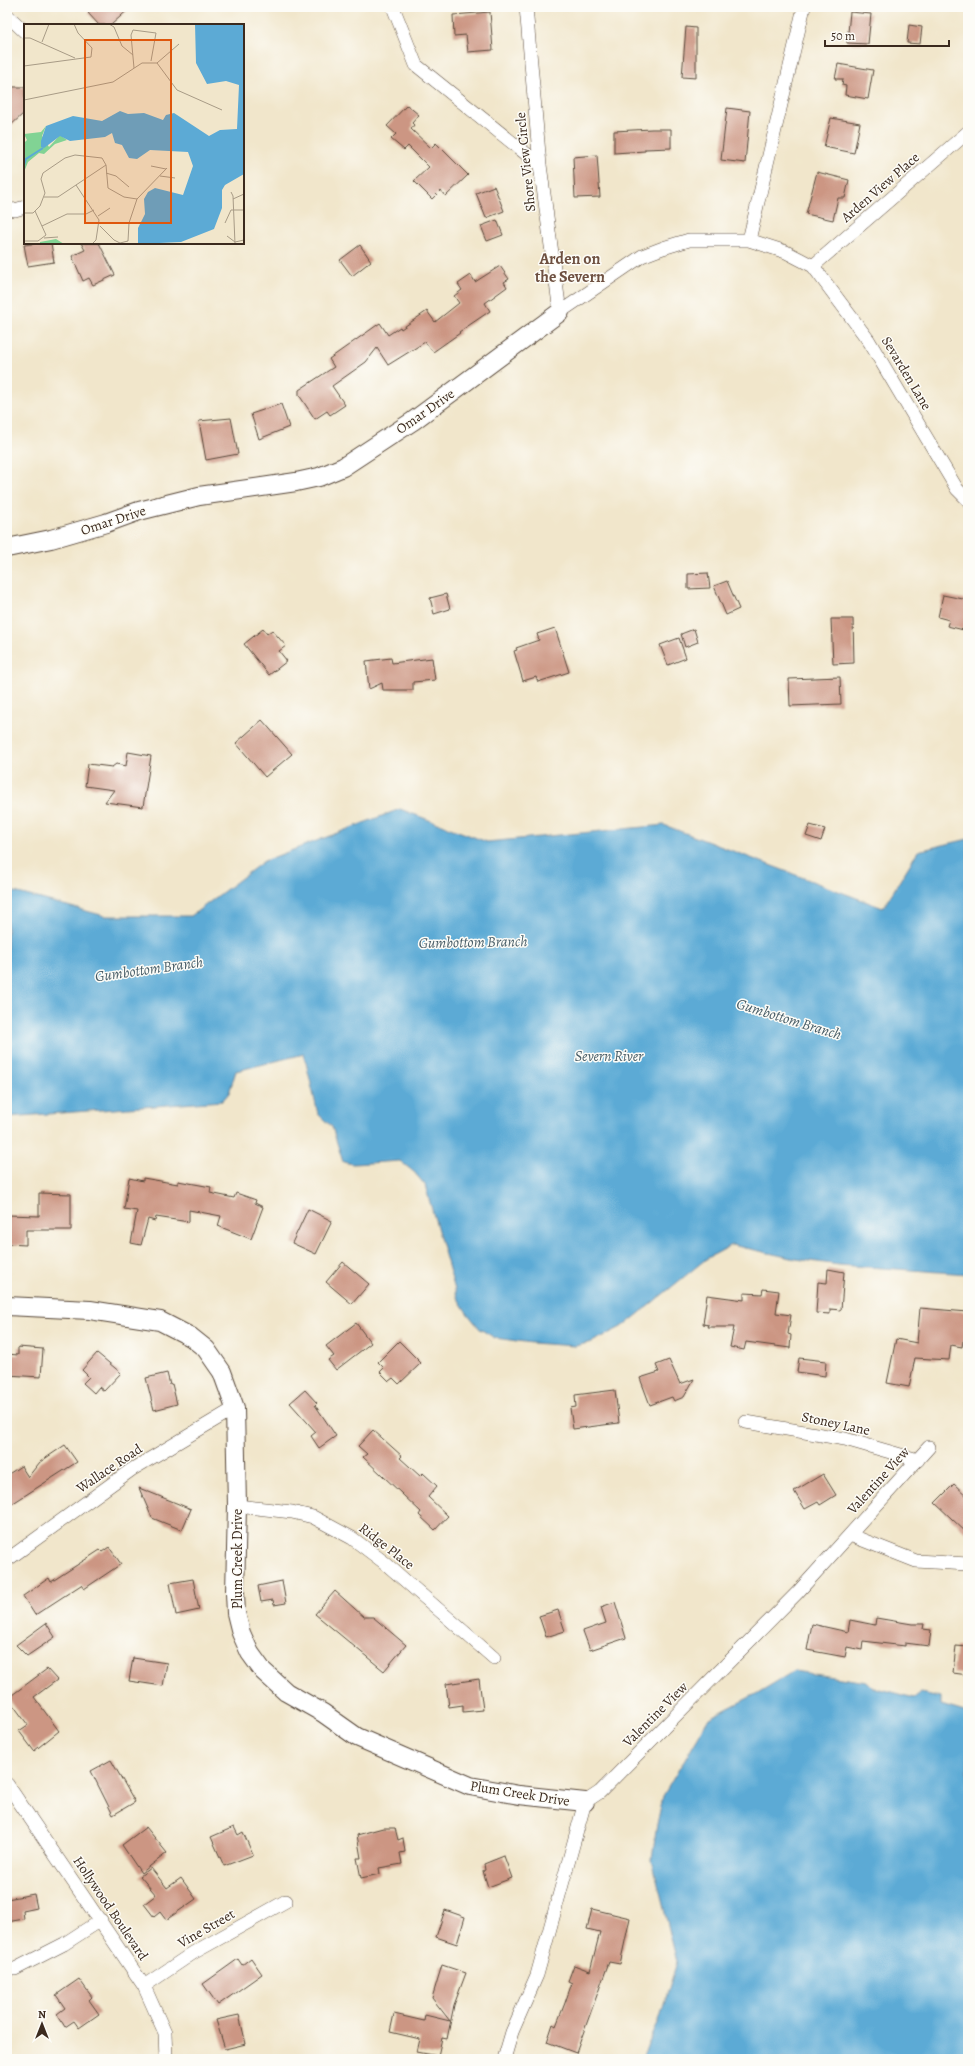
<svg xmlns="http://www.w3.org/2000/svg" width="975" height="2066" viewBox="0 0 975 2066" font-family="Alegreya,serif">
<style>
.water{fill:#5caad5;stroke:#4c6a7a}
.building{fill:#cc9683}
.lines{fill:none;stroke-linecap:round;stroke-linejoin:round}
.street-casing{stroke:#564638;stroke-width:14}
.secondary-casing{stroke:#564638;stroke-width:20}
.street{stroke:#fff;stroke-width:13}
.secondary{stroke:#fff;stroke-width:18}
.labels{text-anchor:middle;stroke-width:3;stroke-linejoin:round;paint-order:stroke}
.street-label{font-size:14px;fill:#3b2a1e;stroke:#fdfcf7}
.water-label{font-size:15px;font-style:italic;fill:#485d67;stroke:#fdfcf7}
.quarter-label{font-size:16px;font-weight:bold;fill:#6e5041;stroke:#fdfcf7}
.inset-river{fill:none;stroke:#5caad5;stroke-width:2}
.inset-road{fill:none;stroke:#a89b86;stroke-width:1}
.view{fill:#df570d;fill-opacity:0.15;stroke:#df570d;stroke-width:2}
.inset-edge{fill:none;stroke:#3b2a1e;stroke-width:2}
</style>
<rect width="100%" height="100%" fill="#fdfcf7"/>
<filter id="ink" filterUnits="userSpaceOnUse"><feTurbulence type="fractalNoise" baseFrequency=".025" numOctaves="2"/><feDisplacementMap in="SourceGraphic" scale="8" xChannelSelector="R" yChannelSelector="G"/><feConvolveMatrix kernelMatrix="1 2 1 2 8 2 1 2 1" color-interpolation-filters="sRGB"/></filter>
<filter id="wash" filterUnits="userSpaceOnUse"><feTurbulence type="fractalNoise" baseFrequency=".012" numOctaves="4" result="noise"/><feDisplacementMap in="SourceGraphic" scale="16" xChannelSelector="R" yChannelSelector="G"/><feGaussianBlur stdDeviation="0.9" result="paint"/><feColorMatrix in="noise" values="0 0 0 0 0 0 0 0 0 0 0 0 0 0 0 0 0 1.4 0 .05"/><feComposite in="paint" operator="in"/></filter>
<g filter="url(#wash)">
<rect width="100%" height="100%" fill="#f1e6cb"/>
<path class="water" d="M400,809L487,842L664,825L883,908L918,851L968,839V1274L839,1265L796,1259L732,1245L706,1259L625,1325L592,1342L575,1346L532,1343L495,1338L480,1329L467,1313L457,1297L425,1185L414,1172L400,1161L353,1164L343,1162L332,1127L318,1114L304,1054L236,1071L229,1093L222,1101L7,1117V890L105,916H191L264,861Z
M794,1671L867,1682L872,1687L914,1698L920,1693L941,1697V1705L968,1713V2059H641L658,2024L677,1962L652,1860L656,1829L663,1796L709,1718L756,1694Z"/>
<g id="blocks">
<path class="building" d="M94,7H131L111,25H99L88,13Z
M490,12L493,50L468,52L466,35L454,36L453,15Z
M850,12L871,14L868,44L847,43Z
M909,25L922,27L920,44L907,43Z
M686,27L696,28V78L682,77Z
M838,64L873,70L868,99L845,95L846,86L842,85L843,79H835Z
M7,87H25V112L7,129Z
M407,105L419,115L412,123L414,125L411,129L431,148L436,143L468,175L446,196L440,191L432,199L414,181L429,167L408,146L404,150L391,139L396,134L387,126Z
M727,108L750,111L745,163L721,160Z
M831,118L860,123L854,153L824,147Z
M652,129H671V148L645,149V151L614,153V131Z
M597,155L600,197L575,198L573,157Z
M817,172L849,180L845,198H838L833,220L806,214Z
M494,186L504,211L486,218L476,193Z
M497,220L503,235L487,241L481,226Z
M39,243H51L54,262L28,266L24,245Z
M81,243H99L115,275L93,285L89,278L83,281L72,256L85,250Z
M360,245L371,261L352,276L340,260Z
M500,266L509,279L504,282L507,287L485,303L490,311L459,332L460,333L433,352L425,342L388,365L377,348L366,362L332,386L345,405L330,415L327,411L315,419L299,395V390L334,367L329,359L380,323L388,335L400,327L401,329L427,311L435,322L459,303L454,296L462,290L458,284L471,275L475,282Z
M281,404L289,427L259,439L251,414Z
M231,418L238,454L206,460L199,421Z
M708,573L710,588L688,589V574Z
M727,581L739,609L726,615L714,586Z
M446,594L450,609L434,614L430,598Z
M943,595L968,600V631L947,626L949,620L938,617Z
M831,619H853L854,663L833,664Z
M555,628L569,672L538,682L536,677L523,681L514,651L517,650L516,648L539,640L537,634Z
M263,629L267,634L272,630L286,646L279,651L287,661L269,675L244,644Z
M694,629L698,642L685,647L681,634Z
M679,638L686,658L668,665L660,645Z
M391,658L392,663L432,658L435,680L413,682V690H383L382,683L369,689L366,661Z
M840,677L841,704L790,706L789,679Z
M262,720L292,754L265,777L236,743Z
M128,752L151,756L143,807L105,802L114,790L85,786L88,764L112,767L116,764L126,766Z
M810,825L825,829L821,841L806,836Z
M129,1178L143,1181V1178L178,1184V1181L211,1187L210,1193L234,1198L236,1193L256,1200L255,1203L263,1207L251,1239L218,1226L221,1216L189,1210V1222L156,1217L155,1221L148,1219L141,1245L131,1243L137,1211L124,1209Z
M39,1193L71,1194V1230H26V1245L7,1244V1215L39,1216Z
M308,1209L332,1221L316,1254L292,1243Z
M343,1262L369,1284L352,1304L326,1282Z
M828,1269L844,1272L841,1310L830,1309V1314L816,1313L818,1282L827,1283Z
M763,1289L779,1291L776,1313L791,1315L788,1334L791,1335L790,1348L746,1342L744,1350L730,1347L734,1327H708L709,1325L703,1324L707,1295L744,1300V1293L762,1294Z
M920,1308L968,1312V1342L963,1341L962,1347L951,1345L949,1360L915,1358L909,1387L887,1383L896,1339L917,1343Z
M356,1323L371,1343L336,1370L328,1360L334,1356L326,1346Z
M399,1341L421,1363L399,1384L393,1378L389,1381L380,1372L384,1368L378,1362Z
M18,1347L43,1349L41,1377L7,1375V1354L18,1355Z
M97,1353L121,1373L104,1391L99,1387L94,1393L83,1383L89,1377L82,1370Z
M799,1358L826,1361L825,1376L797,1372Z
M669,1360L680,1384L694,1379L684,1397L674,1401L672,1397L650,1405L640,1378L659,1372L656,1365Z
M167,1373L170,1385L172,1384L177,1404L154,1410L146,1378Z
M305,1390L317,1403L315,1405L336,1436L319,1448L311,1436L316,1432L290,1403Z
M615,1390L619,1423L573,1429L570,1408L576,1407L575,1395Z
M373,1430L402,1456L400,1458L420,1476L423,1473L437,1486L428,1497L448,1516L435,1530L419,1515L421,1512L363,1457L367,1454L358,1446Z
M65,1445L77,1462L7,1507V1475L21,1466L28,1477L40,1462Z
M823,1474L836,1495L820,1505L818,1502L805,1509L794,1491Z
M954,1484L968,1497V1534L935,1503Z
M139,1488L191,1509L182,1530L152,1518Z
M109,1547L121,1564L84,1589L81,1585L35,1615L23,1596L49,1578L51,1582L100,1550L102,1552Z
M193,1579L199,1610L176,1615L170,1583Z
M282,1581L286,1603L274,1605L273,1600L261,1602L258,1586Z
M335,1591L364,1617H373L406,1645L384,1671L315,1614Z
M615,1602L626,1638L590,1650L583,1631L606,1623L601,1607Z
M558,1610L565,1631L546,1637L539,1616Z
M876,1618L912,1624H924L923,1629L931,1630L929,1646L905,1643V1646L863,1641L862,1650L847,1647L845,1657L807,1650L812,1624L848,1632L850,1620L875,1625Z
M46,1623L55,1637L27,1656L16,1645Z
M956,1646L968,1647V1675L953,1673Z
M133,1658L167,1663L163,1686L129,1681Z
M47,1669L57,1680L34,1697L59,1731L34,1751L19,1731L28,1725L8,1698Z
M479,1679L483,1710L463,1712V1705L449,1707L446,1684Z
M111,1760L135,1802L113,1815L91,1771Z
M146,1827L167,1853L141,1873L122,1845Z
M234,1827L238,1835L243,1832L253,1855L224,1866L211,1837Z
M383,1828H395L398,1840L403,1838L405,1852L400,1853L402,1864L379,1868L380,1874L361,1878L357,1858H361L357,1835Z
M504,1856L512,1878L488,1887L483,1871L485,1870L484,1864Z
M151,1868L167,1888L181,1878L196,1899L166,1920L160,1912L154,1917L144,1904L156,1895L140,1876Z
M34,1894L37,1908L23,1911L24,1919L7,1922V1899Z
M592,1909L630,1918L620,1964L609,1962L576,2053L547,2042L553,2024L556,2026L565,2003L572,1983L568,1981L574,1965L590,1971L600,1932L587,1929Z
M445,1910L465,1917L457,1944L436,1937Z
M251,1958L262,1974L218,2005L203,1984L238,1959L242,1965Z
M442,1965L466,1973L454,2005L447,2039L442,2038L438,2056L417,2052L420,2039L390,2032L394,2014L424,2021L425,2015L450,2021L432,1998Z
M79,1979L92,1997L89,2000L99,2014L79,2028L74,2021L65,2027L57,2014L65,2008L56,1995Z
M239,2015L246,2044L225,2049L216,2020Z"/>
</g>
</g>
<g filter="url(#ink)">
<use href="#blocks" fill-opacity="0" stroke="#564638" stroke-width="1"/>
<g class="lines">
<g class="street-casing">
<path id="street" d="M393,7L416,65L540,165
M526,7L540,165L560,312L642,256L663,248L689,240H749L786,252L813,266L869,341L957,489L968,500
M7,15L25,32
M7,209L15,210L25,207
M749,240L804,7
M813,266L968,132
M746,1422L845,1439L918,1460
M237,1506L292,1512L313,1517L352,1538L385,1563L494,1658
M850,1535L916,1561L968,1564
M7,1560L131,1470L235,1408
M7,1784L144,1986L165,2033L166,2059
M7,1969H15L64,1944L101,1920
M144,1986L193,1953L286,1901
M504,2059L512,2032L537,1975L585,1802L600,1792L798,1592L929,1447"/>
</g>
<g class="secondary-casing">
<path id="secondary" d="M7,548L51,539L106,523L139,511L199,496L296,482L319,477L343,467L413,421L560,312
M7,1306L90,1310L160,1321L191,1337L206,1349L222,1372L235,1408L237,1506L235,1593L236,1613L241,1633L250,1653L263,1671L286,1692L323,1713L357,1737L470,1786L519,1795L585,1802"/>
</g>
<use href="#street" class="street"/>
<use href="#secondary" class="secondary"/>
</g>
</g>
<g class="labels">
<g class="street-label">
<text transform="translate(525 162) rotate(-96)" y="5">Shore View Circle</text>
<text transform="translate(880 187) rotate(-41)" y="5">Arden View Place</text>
<text transform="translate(907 373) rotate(59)" y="5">Sevarden Lane</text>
<text transform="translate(425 411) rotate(-35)" y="5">Omar Drive</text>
<text transform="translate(113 520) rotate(-18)" y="5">Omar Drive</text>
<text transform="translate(836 1423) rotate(12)" y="5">Stoney Lane</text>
<text transform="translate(109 1468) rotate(-34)" y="5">Wallace Road</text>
<text transform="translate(878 1480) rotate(-48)" y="5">Valentine View</text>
<text transform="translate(387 1546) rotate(38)" y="5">Ridge Place</text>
<text transform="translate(237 1559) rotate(-90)" y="5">Plum Creek Drive</text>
<text transform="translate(655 1714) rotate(-45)" y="5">Valentine View</text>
<text transform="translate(520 1793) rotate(9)" y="5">Plum Creek Drive</text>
<text transform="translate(111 1908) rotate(56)" y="5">Hollywood Boulevard</text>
<text transform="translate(206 1928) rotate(-30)" y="5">Vine Street</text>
</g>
<g class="water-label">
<text transform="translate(473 942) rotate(-1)" y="5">Gumbottom Branch</text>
<text transform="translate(149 969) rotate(-8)" y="5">Gumbottom Branch</text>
<text transform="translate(789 1019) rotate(17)" y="5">Gumbottom Branch</text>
<text x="609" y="1061">Severn River</text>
</g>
<g class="quarter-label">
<text x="570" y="264">Arden on<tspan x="570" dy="18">the Severn</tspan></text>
</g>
</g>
<g transform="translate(24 24)">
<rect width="220" height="220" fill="#f1e6cb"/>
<path d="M22,102L18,112L25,123L36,111L43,116L31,120L20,130L15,129L4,138L0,148V119L3,116L0,110L17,108ZM32,215L40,220H16V218Z" fill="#81d394"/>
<path d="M171,0H220V150L201,161L198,166V184L190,205L157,218L114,220V204L121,190L120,175L124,168L131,164L159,171L169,142L164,128L126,126L113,135L105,134L98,121L91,119L88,109L81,113L46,117L36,112L20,124L17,123V117L22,102L49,92L78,97L96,87L104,90L120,89L139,96L142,91L150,89L185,112L196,106L213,105L215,61L202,57L183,60L172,39Z" fill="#5caad5"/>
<path class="inset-river" d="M0,141L2,135L19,124"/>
<path class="inset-road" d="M85,0L90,3L98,22L109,31M0,14H6L51,34M18,18L25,0M133,39L153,66L198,86M133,39L155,20M0,42L67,33L68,24L54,9L50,0M110,44L107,11L109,6L132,9L127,37M0,76L89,58L118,39H133M127,142L142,145M82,149L92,152L105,163M136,152L151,154M52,161L75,196L72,216L68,220M207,168L209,172L211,220M20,173H34L82,141M209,175L220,170M0,189H9L16,182L21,169L17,155L19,149L41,134L51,131L78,134L82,141L84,164L100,173L113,175M74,192L86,184M201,199L207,186H220M18,202L43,190H62L70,186M76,202L90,216L96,219L104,217L105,199L113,175L143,144M203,212L211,218L220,216M20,214L34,213M0,217H14L22,211L11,187"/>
<path class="view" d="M61,16H147V199H61Z"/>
<rect width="220" height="220" class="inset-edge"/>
</g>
<rect width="975" height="2066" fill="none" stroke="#fdfcf7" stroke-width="24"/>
<g transform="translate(42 2024)" stroke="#fdfcf7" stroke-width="3" paint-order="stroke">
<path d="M0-3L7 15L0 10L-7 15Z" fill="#3b2a1e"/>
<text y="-6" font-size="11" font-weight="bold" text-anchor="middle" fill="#3b2a1e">N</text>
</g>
<path d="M825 40v6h124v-6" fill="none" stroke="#3b2a1e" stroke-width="2"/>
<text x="831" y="40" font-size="12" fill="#3b2a1e" stroke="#fdfcf7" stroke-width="3" paint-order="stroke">50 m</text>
</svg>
